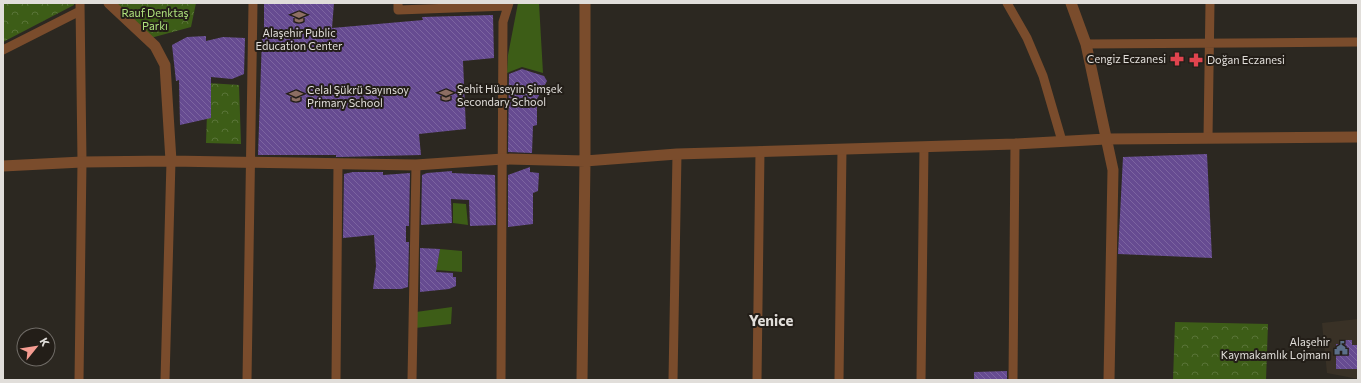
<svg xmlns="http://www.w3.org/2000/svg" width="1361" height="383" viewBox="0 0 1361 383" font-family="Commissioner,sans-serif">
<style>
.built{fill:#393126}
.green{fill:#3d5d17}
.forest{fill:url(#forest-crowns)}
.building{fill:url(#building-back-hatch)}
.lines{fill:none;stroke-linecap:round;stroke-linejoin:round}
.minor{stroke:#7a4c2c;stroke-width:9}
.tertiary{stroke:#7a4c2c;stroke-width:11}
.labels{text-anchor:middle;stroke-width:4;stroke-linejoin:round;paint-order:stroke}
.park-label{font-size:11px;fill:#afe37d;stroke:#231e18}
.poi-label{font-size:11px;fill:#e1deda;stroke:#231e18;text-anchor:start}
.district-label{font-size:15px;font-weight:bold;fill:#e1deda;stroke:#231e18}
</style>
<defs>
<pattern id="forest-crowns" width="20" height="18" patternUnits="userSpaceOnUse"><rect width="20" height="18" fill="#3d5d17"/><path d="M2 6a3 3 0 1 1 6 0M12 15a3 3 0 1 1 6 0" fill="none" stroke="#597438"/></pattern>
<pattern id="building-back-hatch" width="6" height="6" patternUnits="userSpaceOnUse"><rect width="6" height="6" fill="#664b91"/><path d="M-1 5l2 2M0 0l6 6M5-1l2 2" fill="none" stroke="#7c64a0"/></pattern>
</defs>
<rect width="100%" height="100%" fill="#2c2821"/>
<path class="built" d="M1358,319V379L1327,373L1322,323Z"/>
<path class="green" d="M518,3H539L543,73L522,67L507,73L508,55Z
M453,203L466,204L468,225L453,223Z
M440,249L462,251V272L436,270Z
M452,307L451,324L415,328L416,312Z"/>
<path class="forest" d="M3,3H74V5L3,42Z
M116,3H196L191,27L147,39Z
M208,83L239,85L241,144L206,143Z
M1175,322L1268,324L1266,380H1173Z"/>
<path class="building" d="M264,3H334L332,28L423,20L422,17L493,15L494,58L463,61L466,129L419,134L421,155L340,157H336V155H258L262,37H264Z
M206,36V41L223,37L245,38L244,74L232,79L211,77V118L180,125L179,80L176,81L172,45L187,37Z
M522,69L544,76L547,81L537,99V125L533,126L532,153L508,152L509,74Z
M1207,154L1212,258L1118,254L1123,157Z
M530,167V172L539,173L538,191L533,193V224L508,227V175Z
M452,171V173L495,175L496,225L470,226L469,200L451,199L452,223L421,225L422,175L427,173Z
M353,172H383V175L410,173L409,226H406V242H409L408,287L401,289H373L376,266L374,235L343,238L344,174Z
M420,248L440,249L436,272L453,273V277H456V286L449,289L420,292Z
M1341,340H1352V345H1358V369H1336V344H1341Z
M1007,371V380H974V372Z"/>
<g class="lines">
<path class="minor" d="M398,3V10L508,6V3
M1007,3L1027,38L1043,76L1062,141
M1086,44L1358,42
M3,50L80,11
M1208,137L1210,3
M79,380L82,162L80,3
M165,380L171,161
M247,380L253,3
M336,380L338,164
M412,380L416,165
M501,380L503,22L509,3
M673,380L677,154
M757,380L760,151
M839,380L842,149
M921,380L924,147
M1013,380L1015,144"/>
<path class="tertiary" d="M109,3L155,46L165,65L171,161
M1071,3L1086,44L1113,170L1109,380
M3,166L82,162L171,161L416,165L503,159L585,161L677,154L1015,144L1106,139L1358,137
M582,380L585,161V3"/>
</g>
<defs>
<g id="school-bare" transform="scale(1.08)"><path d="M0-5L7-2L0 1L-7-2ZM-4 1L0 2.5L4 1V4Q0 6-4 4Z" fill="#8d6e63" stroke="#231e18" stroke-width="2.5" paint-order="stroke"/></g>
<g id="pharmacy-bare" transform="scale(1.08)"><path d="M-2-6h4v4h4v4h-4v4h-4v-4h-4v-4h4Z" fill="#e0444e" stroke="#231e18" stroke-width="2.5" paint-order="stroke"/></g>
<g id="civic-bare" transform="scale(1.08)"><path d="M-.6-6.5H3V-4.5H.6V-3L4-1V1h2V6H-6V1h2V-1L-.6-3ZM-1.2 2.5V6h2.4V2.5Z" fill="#5c6f8a" stroke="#231e18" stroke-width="2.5" paint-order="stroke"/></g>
</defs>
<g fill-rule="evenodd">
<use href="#school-bare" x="299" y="17"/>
<use href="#pharmacy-bare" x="1177" y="59"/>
<use href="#pharmacy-bare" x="1196" y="60"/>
<use href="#school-bare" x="446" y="95"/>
<use href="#school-bare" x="296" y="96"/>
<use href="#civic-bare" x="1341" y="348"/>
</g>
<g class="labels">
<g class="park-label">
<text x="155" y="17">Rauf Denktaş<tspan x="155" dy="13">Parkı</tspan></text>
</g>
<g class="poi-label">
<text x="299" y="37" text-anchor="middle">Alaşehir Public<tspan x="299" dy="13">Education Center</tspan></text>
<text x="1166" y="63" text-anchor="end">Cengiz Eczanesi</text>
<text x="1207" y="64">Doğan Eczanesi</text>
<text x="457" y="93">Şehit Hüseyin Şimşek<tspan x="457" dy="13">Secondary School</tspan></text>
<text x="307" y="94">Celal Şükrü Sayınsoy<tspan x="307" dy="13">Primary School</tspan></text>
<text x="1330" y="346" text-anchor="end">Alaşehir<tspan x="1330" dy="13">Kaymakamlık Lojmanı</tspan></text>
</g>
<g class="district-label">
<text x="771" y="326">Yenice</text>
</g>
</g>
<rect width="1361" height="383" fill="none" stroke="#e1deda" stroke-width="8"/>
<g transform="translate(36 347) rotate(60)"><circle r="19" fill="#231e18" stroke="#6f6b66"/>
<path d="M0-3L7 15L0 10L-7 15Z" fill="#f59c91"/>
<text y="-6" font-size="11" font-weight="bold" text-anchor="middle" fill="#e1deda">K</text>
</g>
</svg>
